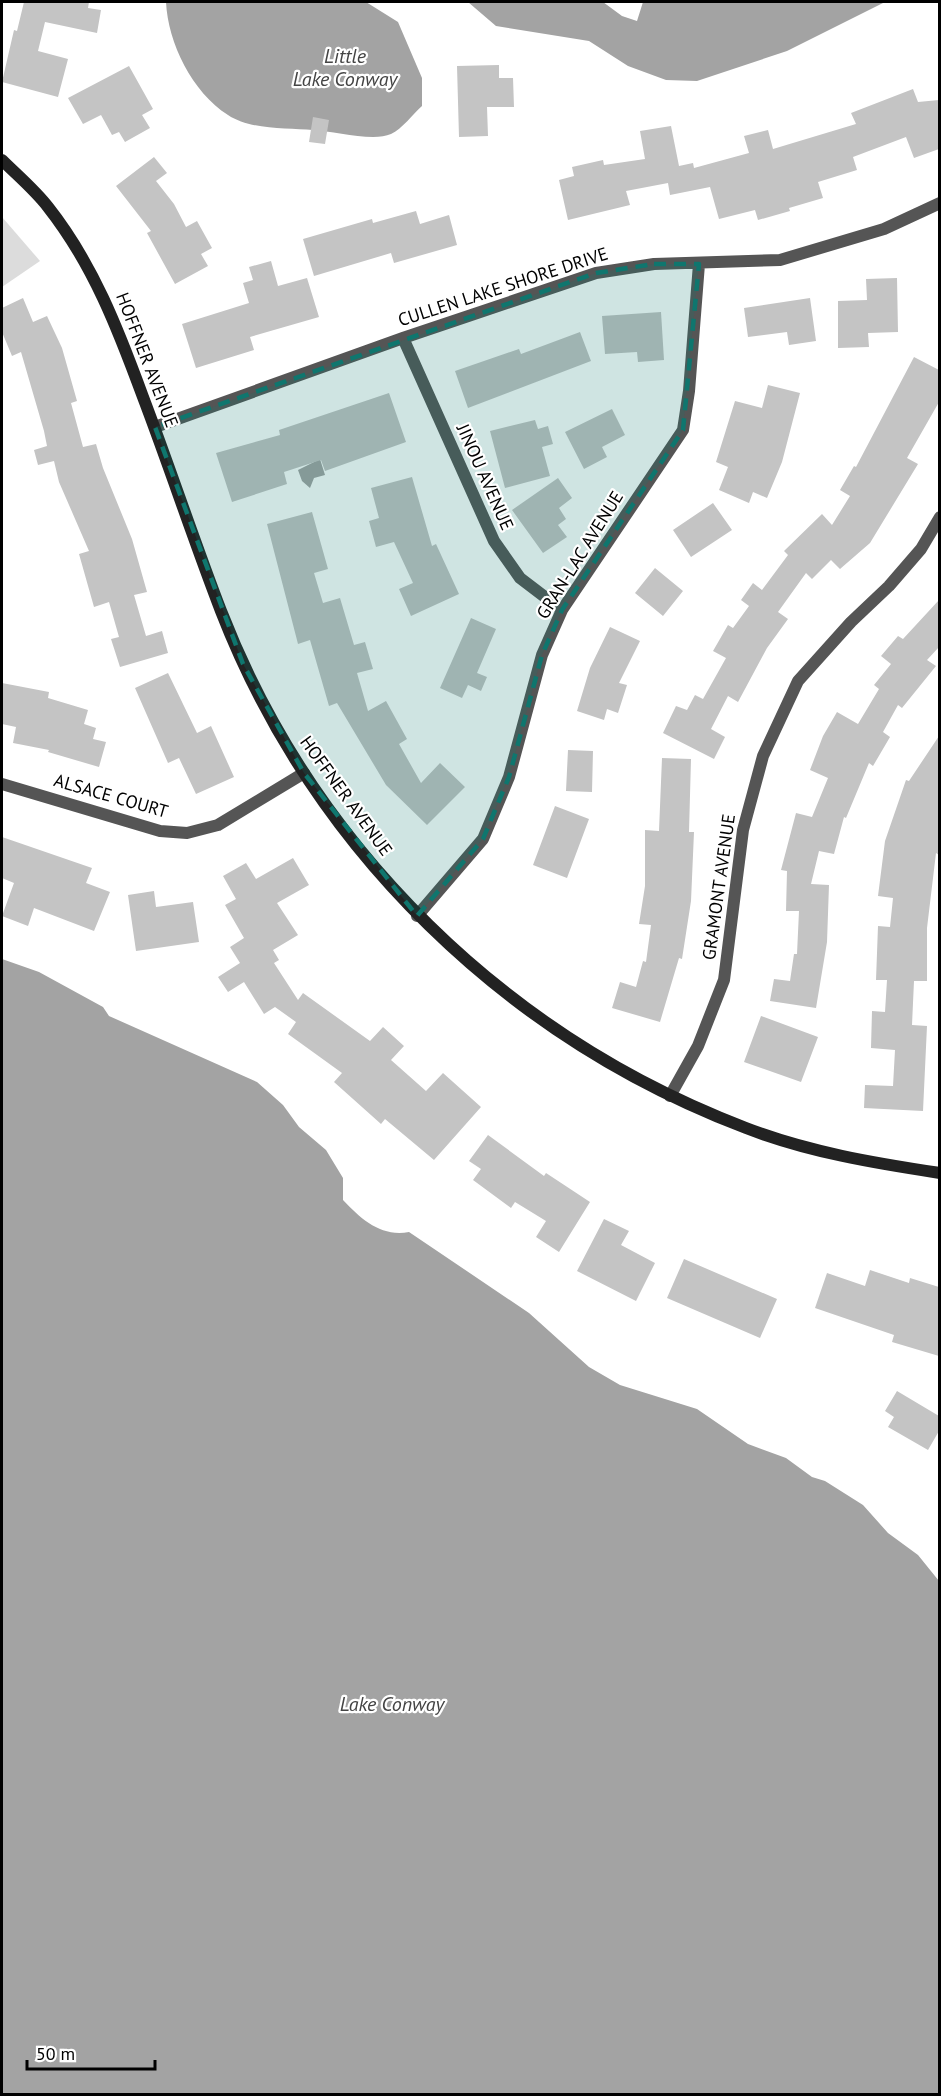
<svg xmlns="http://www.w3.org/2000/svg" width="941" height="2096" viewBox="0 0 941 2096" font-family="'PT Sans',sans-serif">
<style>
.green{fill:#dcdcdc}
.water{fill:#a3a3a3}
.building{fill:#c4c4c4}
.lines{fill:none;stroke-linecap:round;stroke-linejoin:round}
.minor{stroke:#555;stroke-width:12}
.secondary{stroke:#222;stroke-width:12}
.marked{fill:#0f766e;fill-opacity:0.2;stroke:#0f766e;stroke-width:4.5;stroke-dasharray:12 8;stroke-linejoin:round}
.labels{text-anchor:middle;stroke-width:4.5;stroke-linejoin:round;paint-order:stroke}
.street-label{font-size:18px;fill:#000;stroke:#fff}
.water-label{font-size:20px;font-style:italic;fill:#444;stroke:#fff}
</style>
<rect width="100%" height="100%" fill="#fff"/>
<path class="green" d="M2,217L40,261L2,287Z"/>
<path class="water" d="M166,2H366L398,22L422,78V106C413,114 402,129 391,134C373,142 334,131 313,130C288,128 250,130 228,115C192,92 168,43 166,2Z
M468,2H603L622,16L637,21L643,2H885L787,51L697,81L666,80L628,66L589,41L496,26Z
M320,459L325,475L314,478L310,488L302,481L298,470Z
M2,959L39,972L103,1007L109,1016L257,1082L283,1105L299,1127L326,1150L343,1178V1200C362,1220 381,1237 409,1232L529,1313L589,1367L620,1385L697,1409L748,1444L786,1458L812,1477L825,1481L863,1505L888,1533L918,1555L939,1581V2094H2Z"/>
<path class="building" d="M24,2H89L88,8L101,10L97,33L45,22L38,51L68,59L58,97L2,82L14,30L17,31Z
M499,65V78H513L514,107H487L488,136L459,137L457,66Z
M129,66L153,109L142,115L150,128L125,142L119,132L112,135L101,115L83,124L68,98Z
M913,89L918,102L939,100V149L914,158L906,137L853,157L857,170L818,182L823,198L789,208L790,211L758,220L755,210L719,219L710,187L670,195L668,183L626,191L630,205L568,220L559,180L574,176L572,167L603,160L604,165L645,159L640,131L671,126L679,166L693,163L694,168L749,153L744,136L768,130L773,149L856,124L851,113Z
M313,117L329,120L325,144L309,142Z
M154,157L167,173L156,181L174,204L186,227L197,221L212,248L201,254L208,266L175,284L147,233L151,231L116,186Z
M416,211L420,224L449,215L457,245L394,263L391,253L314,276L303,239L372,219L373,223Z
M271,261L278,286L307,278L319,317L250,337L254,350L196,368L182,324L249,303L243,283L253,280L249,267Z
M897,278L898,332L868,333L869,347L838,348V301L867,300L866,279Z
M23,298L33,322L47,316L62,348L77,401L71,403L83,447L96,444L103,468L132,539L147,592L134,595L146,636L162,631L168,653L120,667L111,639L119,637L109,602L94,607L79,554L89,551L59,482L54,461L38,465L34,450L47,446L44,431L21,352L12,356L2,332V308Z
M810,298L816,341L789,345L787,332L748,337L744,308Z
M661,312L664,360L638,362L637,352L605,354L602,316Z
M580,332L591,361L468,408L455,371L519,349L521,354Z
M914,357L939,370V402L907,458L918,464L870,543L840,569L831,560L812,579L806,573L778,612L788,619L767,648L738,702L728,696L711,729L725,737L714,759L663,733L676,706L687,710L695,695L703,699L726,658L713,651L728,625L733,628L749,606L741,600L753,583L762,590L788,555L784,551L822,514L832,525L850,496L840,490L854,466L856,467Z
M768,385L800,393L782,462L767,498L753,492L749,503L719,490L728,467L716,462L735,401L762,408Z
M389,393L406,442L325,471L321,460L284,472L287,484L232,502L216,453L280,435L279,430Z
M612,409L625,435L602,447L607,457L584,469L565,432Z
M535,420L538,429L548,426L553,444L542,447L550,476L505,488L490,431Z
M412,477L432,546L436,544L459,594L411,616L399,589L413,583L394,542L376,547L369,521L379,518L371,488Z
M558,478L572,498L559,508L566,519L558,525L567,537L543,553L512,510Z
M713,503L732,530L691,557L673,530Z
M312,512L328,569L314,573L323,603L340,598L354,645L365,642L373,669L357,673L368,711L386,701L407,739L399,744L421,783L440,763L465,787L427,825L386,785L337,703L329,706L310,640L298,644L267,524Z
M655,568L683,591L663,616L635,593Z
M939,600V647L927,660L936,666L902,708L898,705L883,732L890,737L873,766L869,763L846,818L844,817L834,854L819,851L811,884L829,885L827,942L816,1008L770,1001L774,979L790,981L794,954H797L799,911H786L787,871L781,870L796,813L812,817L828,778L810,770L823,736L837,712L858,724L879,689L874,685L891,664L881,656L898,636L903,639Z
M471,618L496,629L477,673L487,677L481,691L468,685L462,698L440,688Z
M610,627L640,641L619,683L627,685L618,713L607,709L604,720L577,711L590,668Z
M168,673L197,733L211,726L234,777L196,794L179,758L168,763L135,688Z
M2,683L49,692L48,698L88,710L84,724L96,728L93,739L106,742L99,767L48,752L49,750L13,743L16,727L2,724Z
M939,736V855L936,853L927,928V981H914L912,1025L927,1026L923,1111L864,1108L865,1085L893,1086L895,1050L871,1048L872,1011L885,1012L887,980H876L878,926L890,927L893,898L878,896L885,841L906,780L909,781Z
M568,750L593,751L592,792L566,791Z
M662,758L691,759L689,832H694L691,901L682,959L679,958L660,1022L612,1008L620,982L636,987L643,961L646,962L651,925L639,924L645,886V830L659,831Z
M555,806L589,819L567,878L533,865Z
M2,837L92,868L86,883L110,892L94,931L34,908L28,926L2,916L14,883L2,878Z
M293,858L309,885L277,903L298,935L273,950L279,960L274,963L298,1000L303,993L370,1041L383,1027L404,1046L391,1060L426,1091L443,1073L481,1107L434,1160L385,1119L381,1124L334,1082L342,1073L288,1034L296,1022L275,1007L264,1014L244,982L228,992L218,977L240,963L230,947L244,938L225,905L236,899L223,876L246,863L256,879Z
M154,891L156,907L193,902L199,942L136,951L128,895Z
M761,1016L818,1037L801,1082L744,1062Z
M488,1135L544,1176L546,1173L590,1202L559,1252L536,1237L546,1221L515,1202L511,1208L473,1180L481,1169L469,1161Z
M604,1219L629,1231L621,1245L655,1263L636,1301L577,1271Z
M684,1259L777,1299L760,1338L667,1298Z
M870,1270L909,1283L910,1278L939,1287V1356L892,1342L894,1335L815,1308L827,1273L865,1286Z
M897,1391L939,1416V1431L928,1450L888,1427L894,1417L885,1411Z"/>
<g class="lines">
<path class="minor" d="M403,338L494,541L520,578L562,610
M155,427L403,338L596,273L654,264L780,260L884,229L940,203
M2,784L160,831L187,833L218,825L304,773
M417,916L483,839L509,777L542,655L562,610L683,430L689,391L699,264
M670,1096L698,1046L724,980L743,830L763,756L798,681L851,622L889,586L921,549L940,517"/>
<path class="secondary" d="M2,160C17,175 35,190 48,207C93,264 118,329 143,397C170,468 194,541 221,611C314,850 507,1037 746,1128C808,1152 874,1163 940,1173"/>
</g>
<path class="marked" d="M654,264H699L683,430L562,610L542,655L509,777L483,839L417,916L304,773L243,664L155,427L596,273Z"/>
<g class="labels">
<g class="street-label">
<text transform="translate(503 287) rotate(-18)" y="6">CULLEN LAKE SHORE DRIVE</text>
<text transform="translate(147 360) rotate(69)" y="6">HOFFNER AVENUE</text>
<text transform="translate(485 477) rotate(66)" y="6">JINOU AVENUE</text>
<text transform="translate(580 555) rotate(-58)" y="6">GRAN-LAC AVENUE</text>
<text transform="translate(111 796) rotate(16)" y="6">ALSACE COURT</text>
<text transform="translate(346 796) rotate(54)" y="6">HOFFNER AVENUE</text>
<text transform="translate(719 887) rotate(-82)" y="6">GRAMONT AVENUE</text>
</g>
<g class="water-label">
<text x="345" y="63">Little<tspan x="345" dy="23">Lake Conway</tspan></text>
<text x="392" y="1711">Lake Conway</text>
</g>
</g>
<rect width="941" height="2096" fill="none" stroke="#000000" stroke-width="6"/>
<path d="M27 2060v9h128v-9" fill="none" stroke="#000000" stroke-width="3"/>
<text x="36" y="2060" font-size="18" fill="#000000" stroke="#ffffff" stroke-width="4.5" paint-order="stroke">50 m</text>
</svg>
